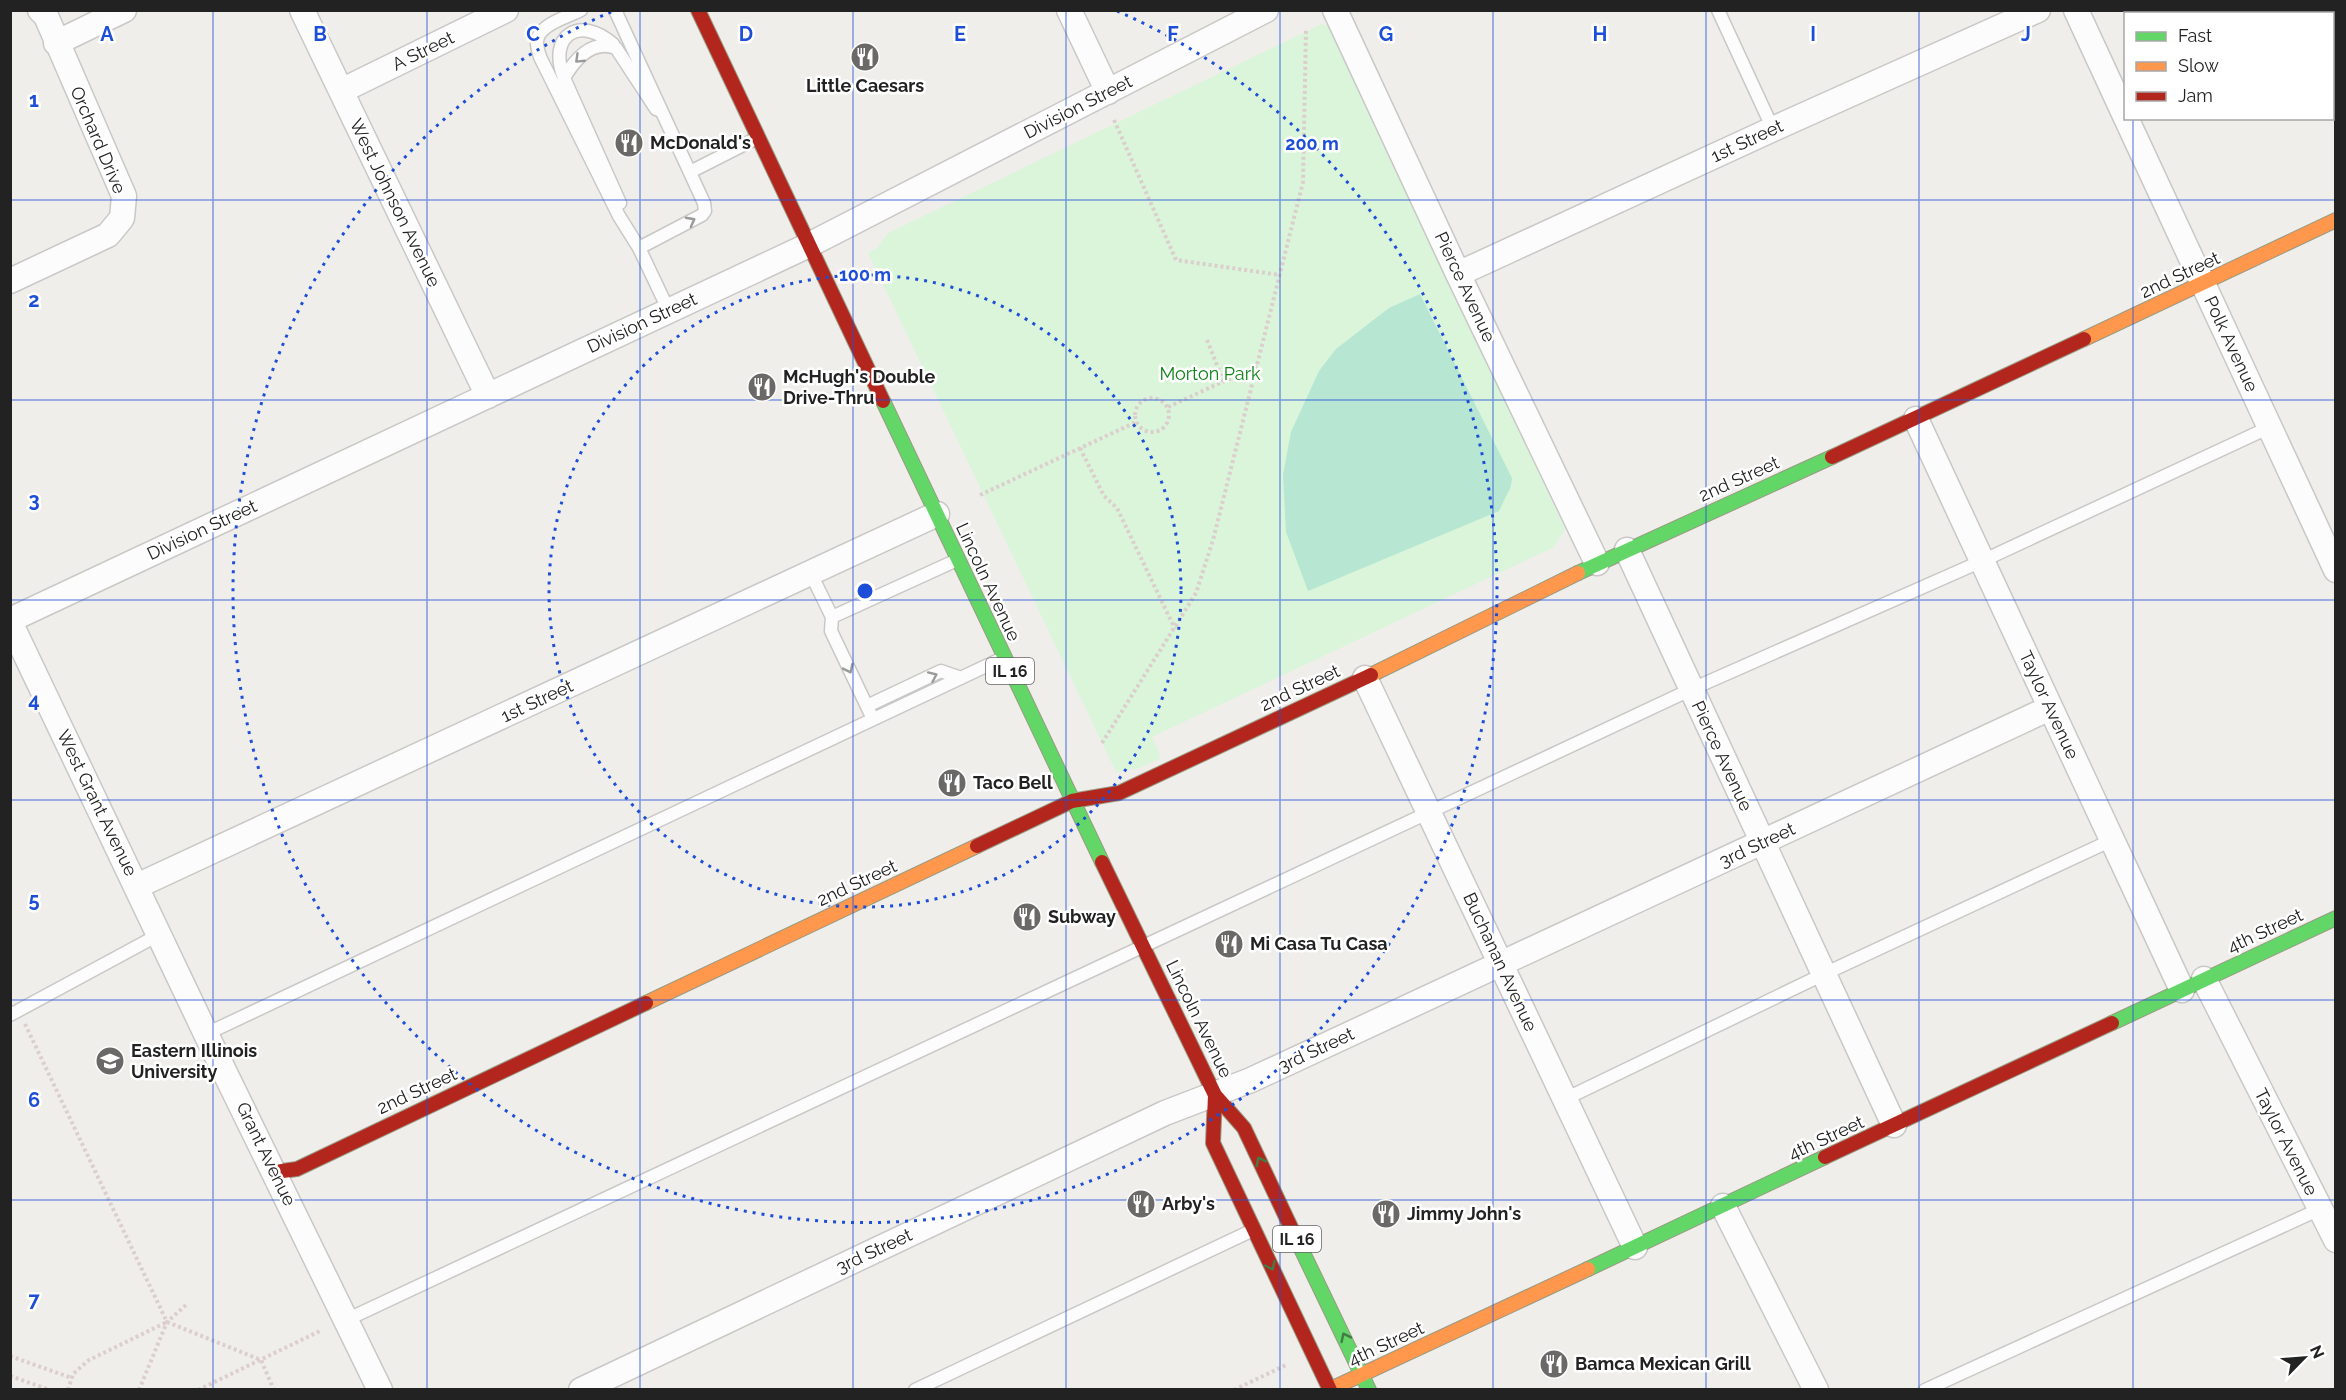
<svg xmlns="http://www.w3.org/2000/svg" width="2346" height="1400" viewBox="0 0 2346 1400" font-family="Raleway,sans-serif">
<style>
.park{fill:#daf5da}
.pitch{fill:#b7e6d2}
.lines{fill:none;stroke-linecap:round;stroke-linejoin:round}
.lane-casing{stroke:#c9c8c7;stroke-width:15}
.street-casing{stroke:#c9c8c7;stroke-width:27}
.fast-casing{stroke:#999a82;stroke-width:16}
.slow-casing{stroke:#999a82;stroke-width:16}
.jam-casing{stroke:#999a82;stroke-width:16}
.path{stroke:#dccecd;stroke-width:4;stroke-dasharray:3 3;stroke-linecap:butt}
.lane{stroke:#fdfcfc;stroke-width:12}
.street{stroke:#fdfcfc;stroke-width:24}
.fast{stroke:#63d668;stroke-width:14}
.slow{stroke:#ff974d;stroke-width:14}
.jam{stroke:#b3261e;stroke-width:14}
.oneway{stroke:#9a9a9a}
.oneway2{stroke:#427c45}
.grid{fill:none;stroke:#1d4ed8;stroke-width:1.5;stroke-opacity:0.55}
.ring{fill:none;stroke:#1d4ed8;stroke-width:3;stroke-dasharray:3 6}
.labels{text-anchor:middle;stroke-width:5;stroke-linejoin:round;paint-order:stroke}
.shield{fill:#fff;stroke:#646464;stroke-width:1.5}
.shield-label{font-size:16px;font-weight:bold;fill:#222}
.street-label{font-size:18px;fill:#222;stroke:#fff}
.poi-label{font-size:18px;font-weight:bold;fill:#222;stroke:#fff;text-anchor:start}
.park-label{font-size:18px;fill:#0c8416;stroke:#fff}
.grid-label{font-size:20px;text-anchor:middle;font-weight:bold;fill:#1d4ed8;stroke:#fff;stroke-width:5;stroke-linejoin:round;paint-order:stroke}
.centre{fill:#1d4ed8;stroke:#fff;stroke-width:3}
.ring-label{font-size:18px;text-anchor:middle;font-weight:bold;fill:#1d4ed8;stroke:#fff;stroke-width:5;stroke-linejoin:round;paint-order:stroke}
</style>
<rect width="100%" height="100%" fill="#f0eeeb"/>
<path class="park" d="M1322,24L1331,27L1565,529L1554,547L1152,737L1160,755L1159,759L1140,768L1116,772L868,253L877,248L888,233Z"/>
<path class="pitch" d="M1420,294L1512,478L1511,486L1499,511L1308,591L1286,532L1283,475L1291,432L1319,371L1336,349L1389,308Z"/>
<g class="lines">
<g class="lane-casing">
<path id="lane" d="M581,10C568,17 536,25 537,43C537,48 539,53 540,57L619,216L639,248L669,311
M615,10L704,203L705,211L702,215L639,248
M1718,10L1773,129
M564,78C547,35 580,15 613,44
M690,172L757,138
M620,203L564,78C575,59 592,39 616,48L656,109L661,111
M811,574L832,617L831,631L873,719
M832,617L957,560
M867,706L941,671L961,678
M10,1015L160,934
M206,1034L1003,658
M1565,1099L1824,974L2112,840
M346,1320L1692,689L1982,561L2270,427
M915,1390L1253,1230
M1925,1390L2320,1209"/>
</g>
<g class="street-casing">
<path id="street" d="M302,10L488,396
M1069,10L1108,92
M1335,10L1458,274L1597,563
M2076,10L2126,118
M56,43L124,10
M341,91L506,10
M2126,118L2336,570
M1458,274L1773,129L2038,10
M10,281L108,235L122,218L124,196L46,16L40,10
M1916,419L2182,990
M1627,550L1894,1125
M10,620L809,245L1266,10
M10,622L206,1034L380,1390
M1365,678L1635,1247
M137,886L937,514
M2204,979L2336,1240
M1723,1206L1816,1390
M581,1390L1165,1113L1251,1080L2050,708"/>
</g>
<g class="fast-casing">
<path id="fast" d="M883,401L1102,862
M1578,573L1832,457
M2112,1023L2336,918
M1294,1234L1369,1390
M1588,1269L1825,1157"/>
</g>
<g class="slow-casing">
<path id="slow" d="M2084,339L2336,220
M1371,675L1578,573
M646,1003L977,846
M1335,1387L1588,1269"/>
</g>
<g class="jam-casing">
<path id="jam" d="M698,10L883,401
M1832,457L2084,339
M977,846L1072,801L1119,793L1371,675
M1102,862L1215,1095L1244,1128L1294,1234
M1215,1095L1213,1143L1330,1390
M1825,1157L2112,1023
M275,1172L297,1169L646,1003"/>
</g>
<path class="path" d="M1114,120L1176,260L1280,275
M1207,340L1224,383
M1135 415a17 17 0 1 1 34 0a17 17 0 1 1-34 0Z
M1168,407L1257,366
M1080,448L1104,496L1117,508L1175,629
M980,495L1136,422
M1102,743L1196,593L1213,540L1303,182L1306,30
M25,1024L167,1322L261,1360L274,1390
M10,1356L72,1378
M10,1376L50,1390
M68,1390L73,1374L89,1360L167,1322
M139,1390L167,1322L187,1304
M198,1390L322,1330
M1234,1390L1288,1364"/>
<use href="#lane" class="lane"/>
<use href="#street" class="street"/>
<use href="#fast" class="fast"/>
<use href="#slow" class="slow"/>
<use href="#jam" class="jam"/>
</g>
<defs><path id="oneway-chevron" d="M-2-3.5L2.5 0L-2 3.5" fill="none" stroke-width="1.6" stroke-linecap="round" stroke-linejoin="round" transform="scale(1.5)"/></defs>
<g class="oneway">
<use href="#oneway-chevron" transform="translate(579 59) rotate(136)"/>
<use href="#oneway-chevron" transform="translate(691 221) rotate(-28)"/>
<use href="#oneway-chevron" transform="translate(849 669) rotate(64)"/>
<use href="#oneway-chevron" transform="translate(933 676) rotate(-24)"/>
</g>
<g class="oneway2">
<use href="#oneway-chevron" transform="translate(1260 1161) rotate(-116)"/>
<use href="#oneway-chevron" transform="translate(1271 1266) rotate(65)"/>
<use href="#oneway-chevron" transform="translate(1345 1337) rotate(-116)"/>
</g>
<path class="grid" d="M213,10V1390M427,10V1390M640,10V1390M853,10V1390M1066,10V1390M1280,10V1390M1493,10V1390M1706,10V1390M1919,10V1390M2133,10V14M2133,118V1390M10,200H2336M10,400H2336M10,600H2336M10,800H2336M10,1000H2336M10,1200H2336"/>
<g class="ring">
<circle cx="865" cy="591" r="316"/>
<path d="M1117 11A632 632 0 1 1 613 11"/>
</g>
<defs>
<g id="restaurant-disc" transform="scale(1.5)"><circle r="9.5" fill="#6a6968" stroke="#fff"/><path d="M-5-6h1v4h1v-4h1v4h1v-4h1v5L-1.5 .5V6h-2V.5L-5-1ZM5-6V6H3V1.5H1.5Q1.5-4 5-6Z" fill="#fff"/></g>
<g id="university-disc" transform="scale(1.5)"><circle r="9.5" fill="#6a6968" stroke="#fff"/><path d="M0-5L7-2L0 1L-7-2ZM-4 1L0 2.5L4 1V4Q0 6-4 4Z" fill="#fff"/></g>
</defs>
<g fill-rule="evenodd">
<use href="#restaurant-disc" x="865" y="57"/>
<use href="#restaurant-disc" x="629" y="143"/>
<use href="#restaurant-disc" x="762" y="387"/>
<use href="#restaurant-disc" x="952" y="783"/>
<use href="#restaurant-disc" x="1027" y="917"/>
<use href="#restaurant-disc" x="1229" y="944"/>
<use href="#university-disc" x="110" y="1061"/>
<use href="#restaurant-disc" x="1141" y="1204"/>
<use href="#restaurant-disc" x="1386" y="1214"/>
<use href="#restaurant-disc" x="1554" y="1364"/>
</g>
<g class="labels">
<g class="shield">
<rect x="986" y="658" width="48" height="26" rx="4.5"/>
<rect x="1273" y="1226" width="48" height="26" rx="4.5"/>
</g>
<g class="shield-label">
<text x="1010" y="677">IL 16</text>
<text x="1297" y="1245">IL 16</text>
</g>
<g class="street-label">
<text transform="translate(423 51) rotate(-26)" y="6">A Street</text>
<text transform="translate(1078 107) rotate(-27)" y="6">Division Street</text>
<text transform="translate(98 140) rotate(67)" y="6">Orchard Drive</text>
<text transform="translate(1747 141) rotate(-25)" y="6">1st Street</text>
<text transform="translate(395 203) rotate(64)" y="6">West Johnson Avenue</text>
<text transform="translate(2180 275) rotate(-25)" y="6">2nd Street</text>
<text transform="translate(1465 287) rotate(65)" y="6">Pierce Avenue</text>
<text transform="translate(642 323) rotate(-25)" y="6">Division Street</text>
<text transform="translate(2231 344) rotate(65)" y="6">Polk Avenue</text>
<text transform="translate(1739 479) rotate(-24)" y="6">2nd Street</text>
<text transform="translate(202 530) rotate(-25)" y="6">Division Street</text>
<text transform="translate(988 582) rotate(65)" y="6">Lincoln Avenue</text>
<text transform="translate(1300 688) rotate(-25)" y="6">2nd Street</text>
<text transform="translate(537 701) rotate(-25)" y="6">1st Street</text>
<text transform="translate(2049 705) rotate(65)" y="6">Taylor Avenue</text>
<text transform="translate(1722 756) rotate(65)" y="6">Pierce Avenue</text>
<text transform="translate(97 803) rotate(64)" y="6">West Grant Avenue</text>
<text transform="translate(1757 845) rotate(-25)" y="6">3rd Street</text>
<text transform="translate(857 883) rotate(-25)" y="6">2nd Street</text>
<text transform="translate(2265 931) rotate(-25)" y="6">4th Street</text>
<text transform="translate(1500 962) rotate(65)" y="6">Buchanan Avenue</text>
<text transform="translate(1199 1019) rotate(64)" y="6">Lincoln Avenue</text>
<text transform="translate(1316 1050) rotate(-25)" y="6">3rd Street</text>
<text transform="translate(417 1091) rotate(-25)" y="6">2nd Street</text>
<text transform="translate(1826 1138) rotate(-25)" y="6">4th Street</text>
<text transform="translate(2286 1142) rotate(63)" y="6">Taylor Avenue</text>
<text transform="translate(266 1154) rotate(64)" y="6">Grant Avenue</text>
<text transform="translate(874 1251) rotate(-25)" y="6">3rd Street</text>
<text transform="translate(1386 1344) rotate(-25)" y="6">4th Street</text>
</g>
<g class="poi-label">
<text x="865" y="92" text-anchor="middle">Little Caesars</text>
<text x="650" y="149">McDonald's</text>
<text x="783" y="383">McHugh's Double<tspan x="783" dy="21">Drive-Thru</tspan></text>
<text x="973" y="789">Taco Bell</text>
<text x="1048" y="923">Subway</text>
<text x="1250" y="950">Mi Casa Tu Casa</text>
<text x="131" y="1057">Eastern Illinois<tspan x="131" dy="21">University</tspan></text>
<text x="1162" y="1210">Arby's</text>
<text x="1407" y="1220">Jimmy John's</text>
<text x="1575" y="1370">Bamca Mexican Grill</text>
</g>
<g class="park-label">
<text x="1210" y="380">Morton Park</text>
</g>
</g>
<g class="grid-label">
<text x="107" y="41">A</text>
<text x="320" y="41">B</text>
<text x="533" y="41">C</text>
<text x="746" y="41">D</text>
<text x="960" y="41">E</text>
<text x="1173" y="41">F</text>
<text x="1386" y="41">G</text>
<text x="1600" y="41">H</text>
<text x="1813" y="41">I</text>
<text x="2026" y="41">J</text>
<text x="34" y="107">1</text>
<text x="34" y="307">2</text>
<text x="34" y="507">3</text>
<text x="34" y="707">4</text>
<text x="34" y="907">5</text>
<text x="34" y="1107">6</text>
<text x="34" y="1307">7</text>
</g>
<circle cx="865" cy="591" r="9" class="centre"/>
<g class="ring-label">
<text x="1312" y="150">200 m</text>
<text x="865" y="281">100 m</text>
</g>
<rect width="2346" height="1400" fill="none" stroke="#222222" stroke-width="24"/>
<rect x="2124" y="12" width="210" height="108" fill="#ffffff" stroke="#a7a7a7" stroke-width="1.5"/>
<rect x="2136" y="32" width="30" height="9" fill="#63d668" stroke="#a7a7a7" stroke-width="1.5"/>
<text x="2178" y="42" font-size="18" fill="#222222">Fast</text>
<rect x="2136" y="62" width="30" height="9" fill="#ff974d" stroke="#a7a7a7" stroke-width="1.5"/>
<text x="2178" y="72" font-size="18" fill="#222222">Slow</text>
<rect x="2136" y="92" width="30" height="9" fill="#b3261e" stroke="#a7a7a7" stroke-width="1.5"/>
<text x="2178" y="102" font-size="18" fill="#222222">Jam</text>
<g transform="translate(2304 1358) rotate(65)" stroke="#ffffff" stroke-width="4.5" paint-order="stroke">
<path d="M0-4.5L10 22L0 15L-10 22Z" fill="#222222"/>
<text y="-9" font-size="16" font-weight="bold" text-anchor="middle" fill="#222222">N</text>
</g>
</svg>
